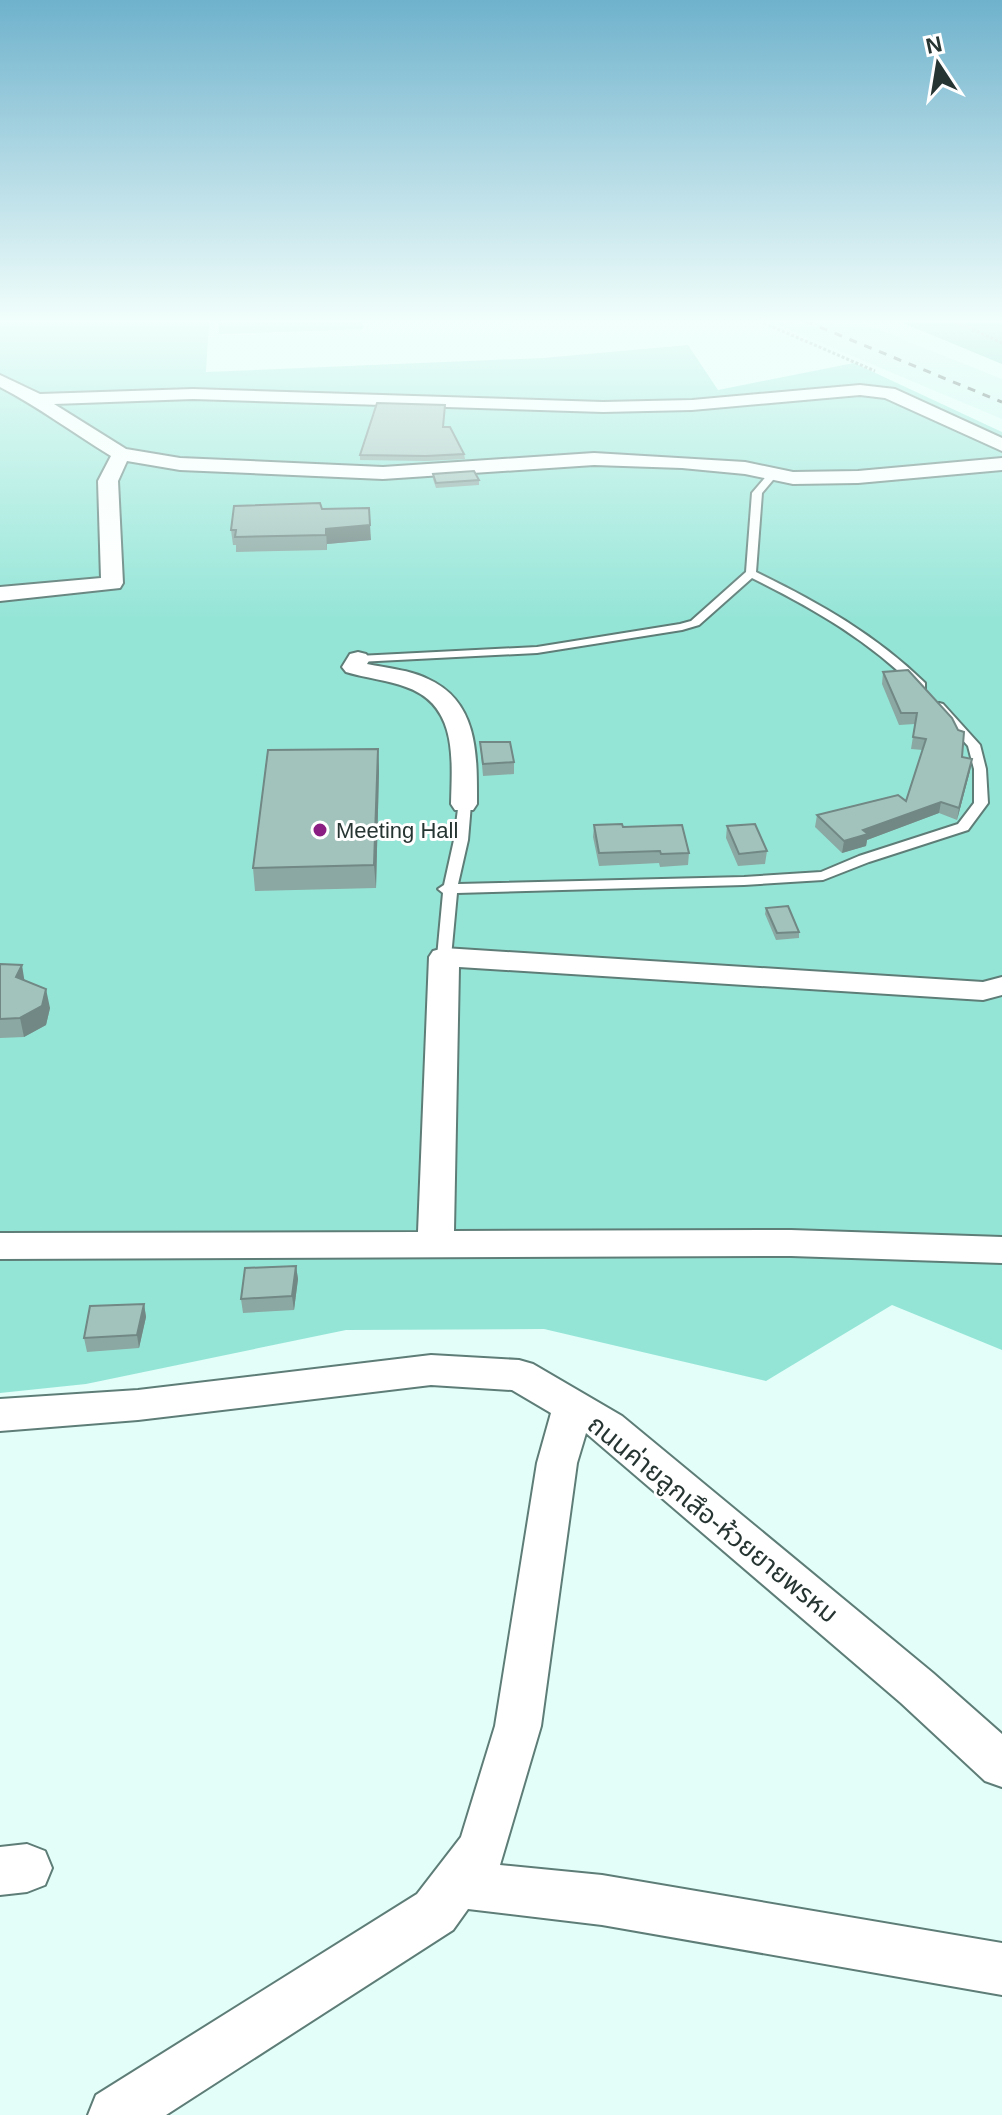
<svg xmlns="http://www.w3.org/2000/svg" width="1002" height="2115" viewBox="0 0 1002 2115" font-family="Helvetica,'Noto Sans Thai',sans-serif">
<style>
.built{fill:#cbf7ef}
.green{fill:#95e5d7}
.forest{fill:#80d5c6}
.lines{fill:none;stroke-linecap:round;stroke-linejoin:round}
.lane-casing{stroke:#5e7d77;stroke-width:4}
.street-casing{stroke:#5e7d77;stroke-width:4}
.path{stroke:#899d99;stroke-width:3;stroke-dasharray:3 2;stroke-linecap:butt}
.lane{fill:#fff;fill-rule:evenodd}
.street{fill:#fff;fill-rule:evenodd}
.rail{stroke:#3c4c48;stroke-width:3;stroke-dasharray:8 8;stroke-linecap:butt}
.wall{fill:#8ba8a2}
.shaded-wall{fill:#718884}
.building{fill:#a2c3bc;stroke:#718884;stroke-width:2}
.poi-dot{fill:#8b1e82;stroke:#fff;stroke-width:3}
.labels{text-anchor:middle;stroke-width:6;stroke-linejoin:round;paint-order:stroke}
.poi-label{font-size:22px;fill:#273532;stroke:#fff;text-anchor:start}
.near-street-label{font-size:26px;fill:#273532;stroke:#fff}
</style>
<rect width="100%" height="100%" fill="#e3fef9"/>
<path class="built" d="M769,321H857L1002,379V419Z"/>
<path class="green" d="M0,321H209L206,372L543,358L688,345L718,390L854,363L1002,432V1350L892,1305L766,1381L544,1329L346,1330L86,1384L0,1393Z
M219,321H362L363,329L219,334Z"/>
<path class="forest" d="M898,321H1002V364Z"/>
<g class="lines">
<g class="lane-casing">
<path id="lane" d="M770,472L778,474L762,493L756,572C818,602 876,635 925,683V689H917C869,640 812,608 752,578L699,625L682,630L537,653L358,662L352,659L358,656L537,647L680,624L691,621L746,572L752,493Z
M939,703L943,704L980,745L986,769L988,803L968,830L869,862L823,880L744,885L457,893L451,957L444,961L437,957L443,893L438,889L444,885L454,840L459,801L464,800L471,804L468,840L458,884L744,877L821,872L859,856L958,824L974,803V769L968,746L933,707Z"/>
</g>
<g class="street-casing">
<path id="street" d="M0,375L40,394L193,389L603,402L692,400L860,385L895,389L1002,438V451L885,398L860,395L692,410L603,412L193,399L54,404L126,449L180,458L383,467L594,453L745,462L793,472L858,471L1002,458V470L858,483L793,484L745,474L682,468L594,465L383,479L180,470L127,461L118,481L123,583L120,588L0,601V587L101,578L98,481L111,456C73,433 39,407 0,387Z
M358,652L366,654L370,659L367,664C387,668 410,670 428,679C479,702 477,756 477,804L473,810H455L451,804C452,759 458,705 406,687C387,680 366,678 346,672L342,667L350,654Z
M444,948L983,982L1002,977V995L983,1000L459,967L454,1231L791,1230L1002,1237V1263L791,1256L0,1259V1233L418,1232L429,957L433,951Z
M431,1355L519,1360L533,1364L622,1416L933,1673L1002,1734V1787L985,1781L901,1703L586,1433L577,1463L541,1726L500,1865L602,1875L1002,1943V1995L602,1925L468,1909L453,1930L166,2115H88L96,2095L417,1894L461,1837L495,1726L537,1463L551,1413L512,1390L431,1385L138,1420L0,1431V1399L138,1390Z
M27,1844L45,1851L52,1868L45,1885L27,1892L0,1895V1847Z"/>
</g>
<path class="path" d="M759,321L875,371
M954,321L1002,343"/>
<use href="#lane" class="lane"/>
<use href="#street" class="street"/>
<path class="rail" d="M805,321L1002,402"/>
</g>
<path class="wall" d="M464,454L465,459L426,461L360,460V455Z
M433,474L479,480V485L436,488L433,479Z
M322,509L371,540L327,544V550L236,552V545H233L231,530Z
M883,672L962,757L972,759L970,771L957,820L939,813L867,840L866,846L842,853L815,827L817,815L906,801L923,750L911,749L915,724L899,725L882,684Z
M480,742L514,762V774L483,776Z
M378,749L379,771L376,888L255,891L253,868Z
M594,825L623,827L689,853L688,865L660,867L659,863L599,866L593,837Z
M727,826L767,851L765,864L738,866L726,838Z
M766,908L799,932V938L776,940L765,914Z
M0,964L25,980L50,1008L46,1025L24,1037L0,1038Z
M296,1266L298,1279L294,1310L243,1313L241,1299Z
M144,1304L146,1317L139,1348L87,1352L84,1338Z"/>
<path class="shaded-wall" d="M370,525L371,540L327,544V550L326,529Z
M378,749L379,771L376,888L374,865Z
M972,759L970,771L957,820L959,808Z
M941,802L939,813L867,840L866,846L842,853L844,841L863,830Z
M22,965L25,984L16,977Z
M46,989L50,1008L46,1025L24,1037L20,1018Z
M296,1266L298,1279L294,1310L292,1296Z
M144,1304L146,1317L139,1348L137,1335Z"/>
<path class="building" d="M377,403L445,405L443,427H450L464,454L426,456L360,455Z
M474,471L479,480L436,483L433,474Z
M320,503L322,509L369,508L370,525L326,529V535L235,537L236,530H231L234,506Z
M908,670L952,718L958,730L964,732L962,757L972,759L959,808L941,802L863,830L868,834L844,841L817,815L898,795L906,801L926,739L913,737L917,713H901L883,672Z
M480,742H510L514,762L483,764Z
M378,749L374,865L253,868L268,750Z
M622,824L623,827L682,825L689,853L661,854L660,851L599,853L594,825Z
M755,824L767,851L739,854L727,826Z
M788,906L799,932L777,933L766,908Z
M0,964L22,965L16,977L46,989L42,1006L20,1018L0,1019Z
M296,1266L292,1296L241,1299L245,1268Z
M144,1304L137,1335L84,1338L90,1306Z"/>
<linearGradient id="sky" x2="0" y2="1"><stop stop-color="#6fb2cc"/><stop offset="0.52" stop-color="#f2fffc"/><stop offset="1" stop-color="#f2fffc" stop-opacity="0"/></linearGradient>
<rect width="1002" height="618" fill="url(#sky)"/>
<circle class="poi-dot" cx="320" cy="830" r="8"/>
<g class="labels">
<g class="poi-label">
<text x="336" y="838">Meeting Hall</text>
</g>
<g class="near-street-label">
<text transform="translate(713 1519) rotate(39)" y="9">ถนนค่ายลูกเสึอ-ห้วยยายพรหม</text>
</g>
</g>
<g transform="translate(938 64) rotate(348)" stroke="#ffffff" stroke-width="6" paint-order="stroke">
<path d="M0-6L14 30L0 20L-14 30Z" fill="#273532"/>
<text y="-12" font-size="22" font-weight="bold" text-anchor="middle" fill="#273532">N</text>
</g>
</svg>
